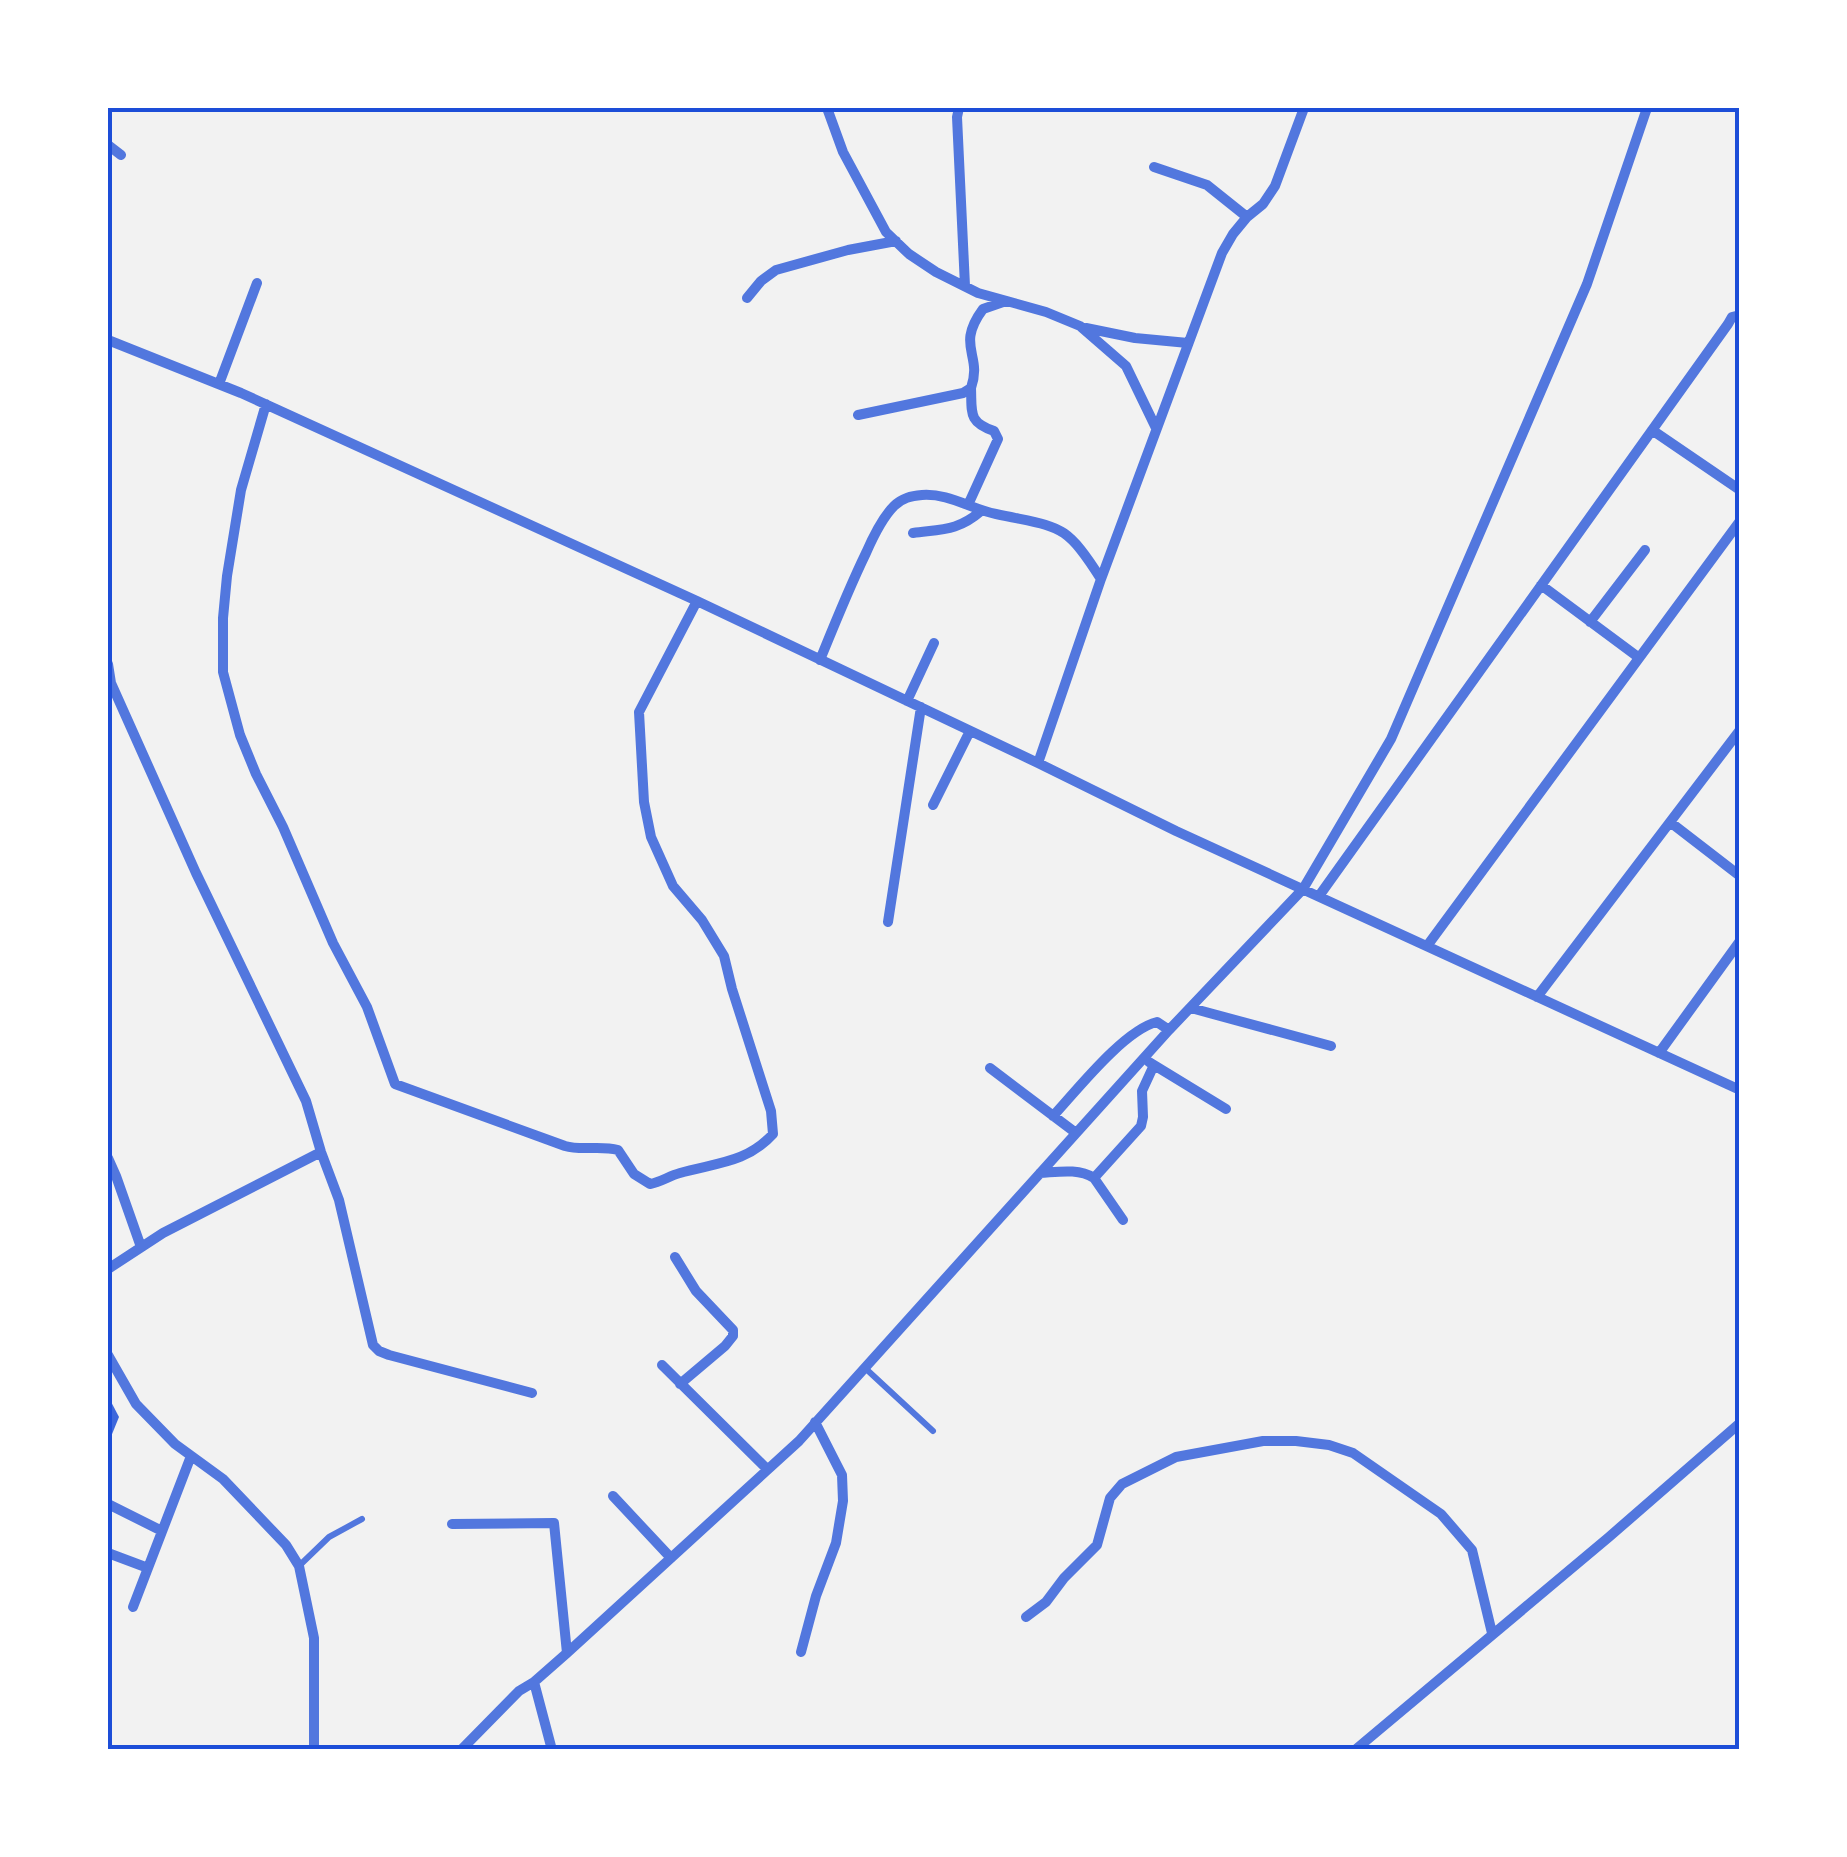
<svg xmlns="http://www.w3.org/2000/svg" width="1847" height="1857" viewBox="0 0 1847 1857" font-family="'Noto Sans',sans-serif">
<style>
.building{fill:#3d67dc}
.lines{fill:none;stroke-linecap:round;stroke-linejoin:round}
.service{stroke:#5277de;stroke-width:6}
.minor{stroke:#5277de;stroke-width:10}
.neatline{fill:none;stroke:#1d4ed8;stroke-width:4}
</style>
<rect width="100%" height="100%" fill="#f2f2f2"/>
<path class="building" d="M108,1396L119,1417L108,1444Z"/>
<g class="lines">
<path class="service" d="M865,1368L933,1431
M300,1565L329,1537L362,1519"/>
<path class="minor" d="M827,108L843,152L886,232L909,254L936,272L978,293L1046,312L1080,326L1126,366L1156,428
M959,108L957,117L965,286
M108,145L121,155
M1154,167L1207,185L1247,217
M747,298L761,281L776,270L848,250L896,241
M1086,328L1135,338L1188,343
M108,340L241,393L697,601L1038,763L1176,831L1740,1090
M219,384L257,283
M266,404L241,490L227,576L223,618V672L240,735L256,774L283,827L333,943L367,1007L395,1084L565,1146C582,1151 600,1145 618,1150L634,1174L650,1184C661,1182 669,1176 680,1173C715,1163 747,1163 773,1134L771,1111L732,989L724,956L702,920L673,886L651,837L644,802L639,712L697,601
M858,415L963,393L971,388C983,354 955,347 983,309L1006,301
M1652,430L1740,490
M968,505L998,439L994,431C968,422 972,413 971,388
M913,533C942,529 958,531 981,511
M1541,585L1638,657
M1590,622L1645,550
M820,660C835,623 849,588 866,553C873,537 882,518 894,506C902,498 911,496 922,495C948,493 971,509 996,514C1060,528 1064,521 1101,579
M108,664L111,683L196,873L306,1101L321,1152L339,1200L373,1345L379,1351L389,1355L532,1393
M907,701L934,643
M1038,763L1101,579L1222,253L1233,234L1247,217L1263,204L1275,186L1304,108
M933,805L970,731
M1670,822L1740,876
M1319,896L1728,324L1732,317L1740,315
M888,922L921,707
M1427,946L1740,521
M1537,997L1740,730
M1191,1008L1331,1046
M1659,1053L1740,941
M1149,1062L1226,1109
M990,1068L1076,1133
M1053,1116C1077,1090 1124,1030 1157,1022L1169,1030
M108,1158L116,1176L141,1247
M1040,1173C1058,1172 1078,1168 1094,1178L1123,1220
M1094,1178L1141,1126L1143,1117L1142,1091L1154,1065
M675,1257L696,1291L733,1330V1336L725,1346L680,1384
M108,1269L163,1233L321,1152
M108,1355L136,1404L175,1444L223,1479L286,1545L299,1566L314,1638V1750
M662,1365L767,1469
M613,1496L671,1558
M108,1504L162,1531
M452,1524L554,1523L567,1653
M108,1553L148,1568
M133,1607L191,1456
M1026,1617L1046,1602L1064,1578L1097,1545L1110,1498L1122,1484L1176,1457L1263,1441H1296L1329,1445L1353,1453L1441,1514L1472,1550L1492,1633
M801,1652L816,1596L836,1543L843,1501L842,1475L815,1422
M534,1682L552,1750
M461,1750L519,1691L534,1682L567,1653L799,1441L1169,1030L1303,889L1391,739L1587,284L1647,108
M1355,1750L1609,1537L1740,1423"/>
</g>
<rect width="1847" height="1857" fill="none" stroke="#ffffff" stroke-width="220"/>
<rect x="110" y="110" width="1627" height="1637" class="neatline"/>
</svg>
